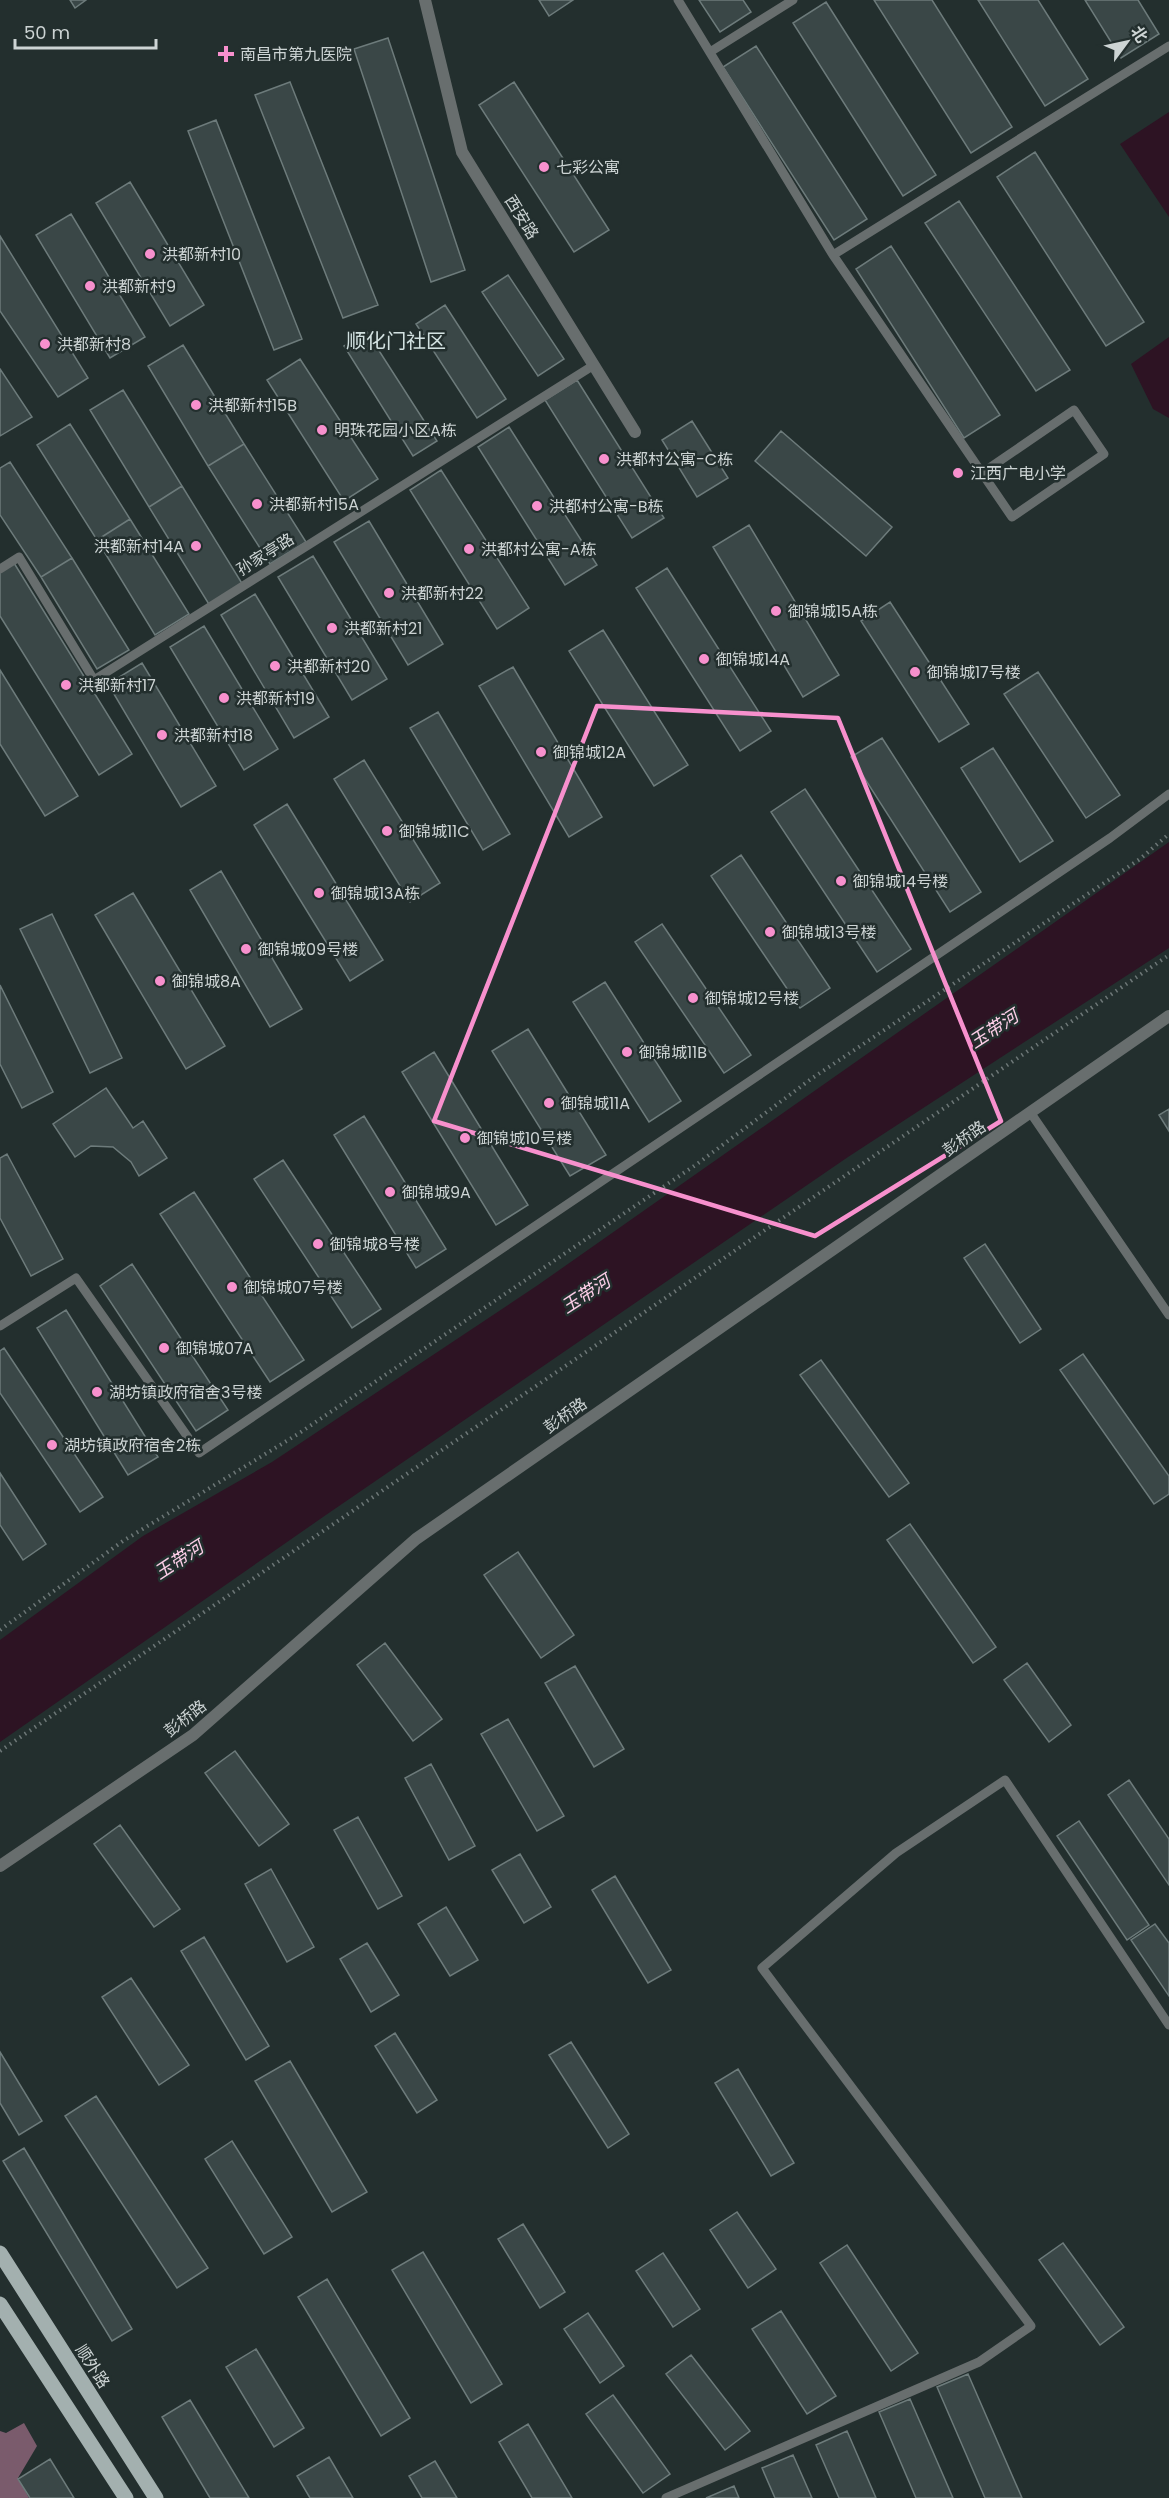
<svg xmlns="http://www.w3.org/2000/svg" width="1169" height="2498" viewBox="0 0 1169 2498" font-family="Poppins,'Noto Sans SC',sans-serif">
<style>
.forest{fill:#7a5b6c}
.water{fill:#2d1323}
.building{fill:#3a4747;stroke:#6d7b7b;stroke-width:1.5}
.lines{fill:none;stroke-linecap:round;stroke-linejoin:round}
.path{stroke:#6d7777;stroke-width:4;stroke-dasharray:1.5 4.5;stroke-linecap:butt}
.lane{stroke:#686e6e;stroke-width:9}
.street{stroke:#686e6e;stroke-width:12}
.primary{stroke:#a3b0af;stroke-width:15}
.marked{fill:none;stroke:#f790cd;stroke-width:4.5;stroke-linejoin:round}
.poi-dot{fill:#f790cd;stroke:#232f2e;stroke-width:2}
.labels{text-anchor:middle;stroke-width:5;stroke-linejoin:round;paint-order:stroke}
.poi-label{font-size:16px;fill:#cdd4d4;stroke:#232f2e;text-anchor:start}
.street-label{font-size:16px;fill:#cdd4d4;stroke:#232f2e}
.water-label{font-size:18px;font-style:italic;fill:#fccee7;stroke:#232f2e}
.quarter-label{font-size:20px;fill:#d2e1e0;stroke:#232f2e}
</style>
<rect width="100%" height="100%" fill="#232f2e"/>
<path class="forest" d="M24,2423L37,2446L18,2478L29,2498H0V2431L6,2433Z"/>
<path class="water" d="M1169,112V217L1120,144Z
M1169,337V418L1153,409L1131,364Z
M1169,842V948L848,1157L323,1517L0,1742V1640L143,1536L272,1462L538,1285Z"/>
<path class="building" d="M70,0H86L75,8Z
M539,0H573L549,16Z
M699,0H743L751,12L720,32Z
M874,0H932L1012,127L971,153Z
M978,0H1038L1088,79L1045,106Z
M1085,0H1138L1159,34L1121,58Z
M826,2L936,175L903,196L793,23Z
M388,38L465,270L431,282L354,49Z
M756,46L867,219L834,240L723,67Z
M290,82L378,305L343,318L255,95Z
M514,82L609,230L574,252L479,105Z
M216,120L302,339L274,350L188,131Z
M1035,152L1144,322L1106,346L997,177Z
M130,182L204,305L170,326L96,203Z
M959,201L1070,370L1036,391L925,223Z
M71,214L145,337L110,358L36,235Z
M0,236L88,378L58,397L0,311Z
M891,246L1000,415L964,438L856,269Z
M508,275L564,359L538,376L482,292Z
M445,305L506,399L477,418L416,324Z
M367,332L437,441L413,456L344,346Z
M183,345L244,444L208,466L148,366Z
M300,359L378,479L344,501L267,380Z
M0,369L32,417L0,436Z
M577,380L664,518L632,538L545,400Z
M123,390L182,486L149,507L90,410Z
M692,421L728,478L697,497L662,440Z
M70,424L130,519L97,540L37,445Z
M509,427L597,565L565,585L478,447Z
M781,431L892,527L866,556L755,461Z
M244,444L306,542L270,564L208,466Z
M10,462L72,558L41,577L0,515V468Z
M441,470L529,608L497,629L410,490Z
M182,486L243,585L210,606L149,507Z
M130,519L189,614L155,635L97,540Z
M369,521L443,644L408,665L334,542Z
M749,525L839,675L803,697L713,547Z
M313,556L387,679L352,700L278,577Z
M72,558L129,650L97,669L41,577Z
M14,563L132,754L99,775L0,616V572Z
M667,568L771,731L740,751L636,588Z
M255,594L329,717L294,738L221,615Z
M890,602L969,724L939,742L861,621Z
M204,626L278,749L244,770L170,647Z
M603,630L688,765L654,786L569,651Z
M142,663L216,786L181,807L108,684Z
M513,667L602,817L569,837L479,686Z
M0,670L78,796L45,816L0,744Z
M1038,672L1120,795L1086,818L1004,694Z
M438,712L510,834L483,850L410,728Z
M882,738L981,892L950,912L851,757Z
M993,748L1053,841L1020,862L961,768Z
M364,760L440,883L410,902L334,779Z
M805,789L911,949L877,972L771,812Z
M287,804L383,960L350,981L254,825Z
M741,855L830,988L800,1008L711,876Z
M221,871L302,1009L270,1027L190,890Z
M133,893L225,1046L186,1069L95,915Z
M52,914L122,1058L90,1073L20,929Z
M662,924L751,1055L724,1073L635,942Z
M605,982L681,1101L649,1122L573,1002Z
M0,985L53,1092L22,1108L0,1064Z
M528,1029L606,1155L570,1176L492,1051Z
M434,1052L528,1205L496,1225L402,1072Z
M106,1088L133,1128L143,1121L167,1158L139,1176L131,1162L113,1147L91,1146L75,1157L53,1124Z
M1169,1109V1131L1159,1115Z
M364,1116L446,1249L416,1268L334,1135Z
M7,1154L63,1259L31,1276L0,1218V1158Z
M283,1160L381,1309L352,1328L254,1179Z
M194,1192L304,1360L270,1382L160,1214Z
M985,1244L1041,1329L1020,1343L964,1258Z
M132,1264L228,1410L196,1431L100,1286Z
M66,1310L158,1457L128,1475L37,1328Z
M4,1348L103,1497L80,1512L0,1393V1351Z
M1083,1354L1169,1476V1494L1154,1504L1060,1370Z
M821,1360L909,1483L889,1497L800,1375Z
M0,1473L46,1544L23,1560L0,1525Z
M910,1524L996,1647L973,1663L887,1540Z
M518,1552L574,1635L541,1658L484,1575Z
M385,1643L442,1719L413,1741L357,1665Z
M1027,1663L1071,1725L1049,1742L1004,1680Z
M575,1666L624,1749L594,1767L545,1683Z
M508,1719L564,1816L537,1831L481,1734Z
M235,1751L289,1824L259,1846L205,1773Z
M431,1764L475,1846L449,1860L405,1778Z
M1129,1780L1169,1839V1885L1108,1795Z
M358,1817L402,1896L378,1909L334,1830Z
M1079,1821L1149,1925L1127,1940L1057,1836Z
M120,1825L180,1909L154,1927L94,1844Z
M520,1854L551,1907L524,1923L492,1870Z
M271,1869L314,1947L287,1962L245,1884Z
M615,1876L671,1970L648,1983L592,1890Z
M446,1907L478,1960L450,1976L418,1924Z
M1155,1924L1169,1943V1996L1131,1940Z
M204,1937L269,2046L246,2060L181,1951Z
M367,1943L399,1995L371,2012L340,1959Z
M131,1978L189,2065L159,2085L102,1997Z
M395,2033L437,2100L417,2113L375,2046Z
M571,2042L629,2134L608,2148L549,2055Z
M0,2052L42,2121L19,2135L0,2103Z
M290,2061L367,2192L332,2212L255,2081Z
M738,2069L794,2163L771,2176L715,2083Z
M96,2096L208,2268L177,2288L65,2116Z
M232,2141L292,2237L264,2254L205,2159Z
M24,2148L132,2329L112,2341L3,2161Z
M737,2212L776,2269L748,2288L710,2230Z
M523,2224L565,2292L540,2308L498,2239Z
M1063,2243L1124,2327L1100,2345L1039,2260Z
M847,2245L918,2353L891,2371L820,2263Z
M423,2252L502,2384L471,2403L392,2270Z
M663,2253L700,2309L673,2327L636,2271Z
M327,2279L410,2418L381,2436L298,2297Z
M781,2311L836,2396L807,2414L752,2329Z
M588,2313L624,2366L600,2383L564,2329Z
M256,2349L304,2428L274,2447L226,2367Z
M691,2355L750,2431L725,2450L666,2374Z
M968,2374L1022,2498H985L937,2387Z
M613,2395L670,2474L643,2493L586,2414Z
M910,2399L953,2498H916L879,2412Z
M190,2400L249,2498H210L162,2417Z
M528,2424L572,2498H532L499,2442Z
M847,2431L876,2498H839L816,2445Z
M793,2455L812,2498H775L762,2468Z
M329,2457L353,2498H310L297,2476Z
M50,2459L74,2498H30L18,2479Z
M435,2461L457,2498H422L409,2476Z
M734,2486L739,2498H706Z"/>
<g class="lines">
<path class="path" d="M0,1630L123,1541L298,1434L697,1164L811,1079L1140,859L1169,834
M0,1751L1169,955"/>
<path class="lane" d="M678,0L833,255L1169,46
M710,52L793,0
M833,255L1012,517L1104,454L1074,410L982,473
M0,569L19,557L94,680L594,365
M1030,1112L1169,1315
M0,1326L76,1278L199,1453L1110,838L1169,794
M666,2498L979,2362L1031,2326L762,1968L896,1853L1005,1780L1169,2025"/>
<path class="street" d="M425,0L462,152L635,432
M0,1866L193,1735L416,1539L1169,1016"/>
<path class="primary" d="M0,2253L156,2498
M0,2304L126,2498"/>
</g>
<path class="marked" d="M597,706L838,718L1001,1121L815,1236L434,1121Z"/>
<g class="poi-dot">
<path d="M223 45h6v6h6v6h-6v6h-6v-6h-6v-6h6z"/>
<circle cx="544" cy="167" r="6"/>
<circle cx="150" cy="254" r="6"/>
<circle cx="90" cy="286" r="6"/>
<circle cx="45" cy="344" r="6"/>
<circle cx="196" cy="405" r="6"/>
<circle cx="322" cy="430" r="6"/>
<circle cx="604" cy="459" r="6"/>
<circle cx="958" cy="473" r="6"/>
<circle cx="257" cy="504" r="6"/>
<circle cx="537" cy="506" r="6"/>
<circle cx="196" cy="546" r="6"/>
<circle cx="469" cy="549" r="6"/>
<circle cx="389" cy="593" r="6"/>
<circle cx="776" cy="611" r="6"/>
<circle cx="332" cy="628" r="6"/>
<circle cx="704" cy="659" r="6"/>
<circle cx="275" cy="666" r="6"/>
<circle cx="915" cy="672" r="6"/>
<circle cx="66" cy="685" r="6"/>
<circle cx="224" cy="698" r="6"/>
<circle cx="162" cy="735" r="6"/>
<circle cx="541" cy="752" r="6"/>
<circle cx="387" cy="831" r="6"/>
<circle cx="841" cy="881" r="6"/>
<circle cx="319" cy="893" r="6"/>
<circle cx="770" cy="932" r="6"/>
<circle cx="246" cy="949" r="6"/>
<circle cx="160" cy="981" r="6"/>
<circle cx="693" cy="998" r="6"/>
<circle cx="627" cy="1052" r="6"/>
<circle cx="549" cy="1103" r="6"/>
<circle cx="465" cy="1138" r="6"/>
<circle cx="390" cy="1192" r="6"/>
<circle cx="318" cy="1244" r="6"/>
<circle cx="232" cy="1287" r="6"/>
<circle cx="164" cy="1348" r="6"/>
<circle cx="97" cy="1392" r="6"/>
<circle cx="52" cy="1445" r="6"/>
</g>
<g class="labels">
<g class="poi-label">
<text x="240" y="60">南昌市第九医院</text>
<text x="556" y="173">七彩公寓</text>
<text x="162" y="260">洪都新村10</text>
<text x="102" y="292">洪都新村9</text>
<text x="57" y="350">洪都新村8</text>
<text x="208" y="411">洪都新村15B</text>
<text x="334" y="436">明珠花园小区A栋</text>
<text x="616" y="465">洪都村公寓-C栋</text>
<text x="970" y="479">江西广电小学</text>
<text x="269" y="510">洪都新村15A</text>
<text x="549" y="512">洪都村公寓-B栋</text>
<text x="184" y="552" text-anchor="end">洪都新村14A</text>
<text x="481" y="555">洪都村公寓-A栋</text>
<text x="401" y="599">洪都新村22</text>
<text x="788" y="617">御锦城15A栋</text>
<text x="344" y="634">洪都新村21</text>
<text x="716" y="665">御锦城14A</text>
<text x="287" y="672">洪都新村20</text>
<text x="927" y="678">御锦城17号楼</text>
<text x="78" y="691">洪都新村17</text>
<text x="236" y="704">洪都新村19</text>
<text x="174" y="741">洪都新村18</text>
<text x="553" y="758">御锦城12A</text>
<text x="399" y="837">御锦城11C</text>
<text x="853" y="887">御锦城14号楼</text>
<text x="331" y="899">御锦城13A栋</text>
<text x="782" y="938">御锦城13号楼</text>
<text x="258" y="955">御锦城09号楼</text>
<text x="172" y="987">御锦城8A</text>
<text x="705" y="1004">御锦城12号楼</text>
<text x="639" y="1058">御锦城11B</text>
<text x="561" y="1109">御锦城11A</text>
<text x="477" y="1144">御锦城10号楼</text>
<text x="402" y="1198">御锦城9A</text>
<text x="330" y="1250">御锦城8号楼</text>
<text x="244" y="1293">御锦城07号楼</text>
<text x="176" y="1354">御锦城07A</text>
<text x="109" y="1398">湖坊镇政府宿舍3号楼</text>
<text x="64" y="1451">湖坊镇政府宿舍2栋</text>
</g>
<g class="street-label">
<text transform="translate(522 217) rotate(58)" y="6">西安路</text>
<text transform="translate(265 554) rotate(-32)" y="6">孙家亭路</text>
<text transform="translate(964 1138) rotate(-35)" y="6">彭桥路</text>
<text transform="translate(565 1415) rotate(-35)" y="6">彭桥路</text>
<text transform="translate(185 1718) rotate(-38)" y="6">彭桥路</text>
<text transform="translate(93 2366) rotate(57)" y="6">顺外路</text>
</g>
<g class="water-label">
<text transform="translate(994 1029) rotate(-33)" y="6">玉带河</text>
<text transform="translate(586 1294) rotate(-33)" y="6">玉带河</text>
<text transform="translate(179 1560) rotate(-33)" y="6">玉带河</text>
</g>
<g class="quarter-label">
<text x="396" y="348">顺化门社区</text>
</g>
</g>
<g transform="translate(1127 42) rotate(57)" stroke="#232f2e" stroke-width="4.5" paint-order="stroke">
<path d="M0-4.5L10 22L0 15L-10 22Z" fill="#cdd4d4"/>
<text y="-9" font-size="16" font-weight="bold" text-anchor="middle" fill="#cdd4d4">北</text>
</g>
<path d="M15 39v9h141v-9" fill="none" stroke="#cdd4d4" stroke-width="3"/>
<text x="24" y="39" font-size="18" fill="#cdd4d4" stroke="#232f2e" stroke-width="4.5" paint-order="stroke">50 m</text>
</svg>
